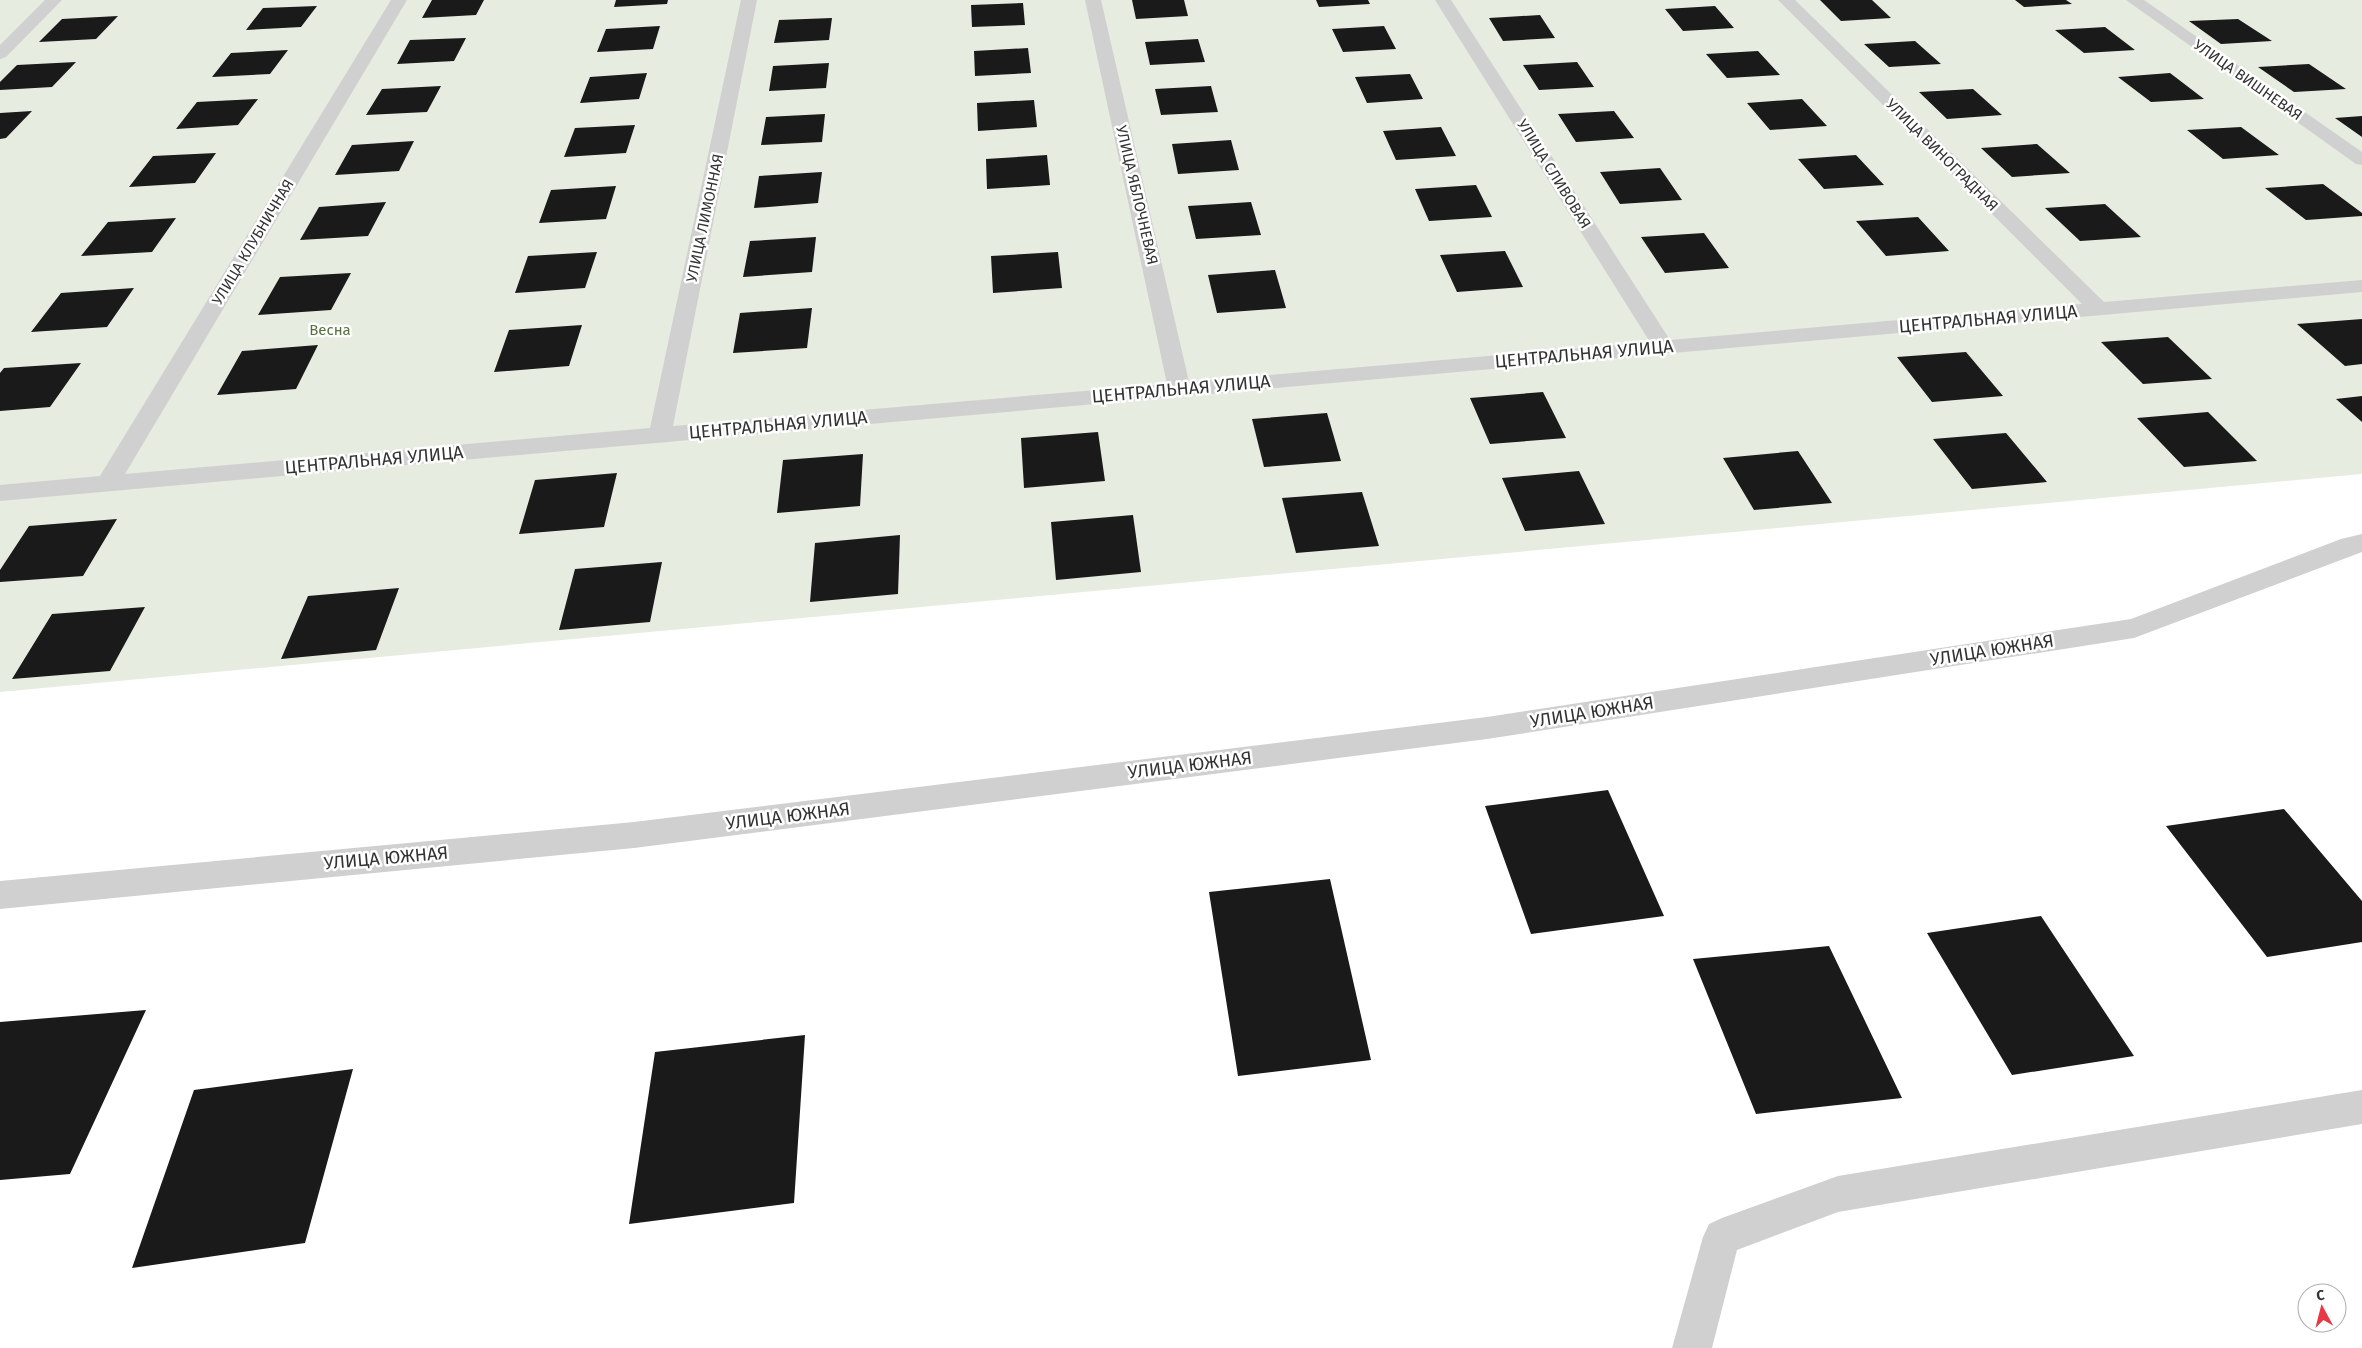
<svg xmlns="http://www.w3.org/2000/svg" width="2362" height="1348" viewBox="0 0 2362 1348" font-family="'Fira Sans',sans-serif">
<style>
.green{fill:#e6ecdf}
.building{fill:#1a1a1a}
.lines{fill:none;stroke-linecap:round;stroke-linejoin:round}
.minor{fill:#d0d0d0;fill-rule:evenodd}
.labels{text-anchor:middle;stroke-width:5;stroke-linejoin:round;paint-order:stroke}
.far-street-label{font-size:15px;fill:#333;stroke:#fff}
.far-park-label{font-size:15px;fill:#56703f;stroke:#fff}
.street-label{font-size:18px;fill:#333;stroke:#fff}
</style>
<rect width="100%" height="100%" fill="#fff"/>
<path class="green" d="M0,0H2362V474L0,692Z"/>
<path class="building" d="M432,0H484L476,15L422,18Z
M616,0H668L667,4L614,7Z
M1132,0H1184L1188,16L1136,19Z
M1316,0H1368L1370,4L1319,7Z
M1820,0H1872L1891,18L1841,21Z
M2015,0H2066L2072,4L2024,7Z
M1023,3L1025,25L972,27L971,5Z
M317,6L301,27L246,30L263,8Z
M1715,6L1734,28L1683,31L1665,9Z
M1540,15L1555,38L1503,41L1489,18Z
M118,16L96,39L39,42L62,19Z
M832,18L829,40L774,43L779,20Z
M2238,19L2272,41L2221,44L2189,21Z
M660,26L653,49L597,52L606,29Z
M1384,26L1396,49L1343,52L1332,29Z
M2105,27L2135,50L2084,53L2055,30Z
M466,38L454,61L397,64L410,40Z
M1198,39L1205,62L1150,65L1145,42Z
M1915,41L1941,64L1889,67L1864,44Z
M1028,48L1031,73L975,76L974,51Z
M288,50L270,74L212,77L231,53Z
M1758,51L1780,75L1727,78L1706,54Z
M76,62L52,87L0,90V82L17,65Z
M1577,62L1594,87L1539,90L1523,65Z
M829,63L826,88L769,91L773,66Z
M2309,64L2346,89L2294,92L2258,67Z
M647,73L639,99L580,103L590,77Z
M2170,73L2204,99L2151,102L2118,77Z
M1410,74L1423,99L1367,103L1355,77Z
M441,86L427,112L366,115L382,89Z
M1211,86L1218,112L1161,115L1155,89Z
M1973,89L2002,115L1947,119L1919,92Z
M258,99L238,125L176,129L197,102Z
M1802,99L1827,126L1770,130L1747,103Z
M1034,100L1037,127L978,131L977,103Z
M32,111L6,138L0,139V113Z
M1614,111L1634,138L1576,142L1558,114Z
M825,114L822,142L761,145L766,117Z
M2362,116V137L2335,118Z
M635,125L626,153L564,157L575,128Z
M1441,127L1456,156L1396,160L1383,131Z
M2241,127L2279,155L2223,159L2187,130Z
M1231,140L1239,170L1178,174L1172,144Z
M414,141L399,171L335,175L352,145Z
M2037,144L2070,173L2012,177L1981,148Z
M216,153L195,183L129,187L153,156Z
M1047,155L1050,185L987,189L986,159Z
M1856,155L1884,185L1824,189L1798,159Z
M1660,168L1682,200L1620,204L1600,172Z
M822,172L818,203L754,208L759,176Z
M2323,184L2362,213V216L2306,220L2265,188Z
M1476,185L1492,217L1429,221L1415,189Z
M616,186L606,219L539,223L551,190Z
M386,202L368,236L300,240L319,207Z
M1251,202L1261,235L1196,239L1188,206Z
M2105,204L2141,237L2080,241L2045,208Z
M1918,217L1949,251L1886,256L1856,221Z
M176,218L152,252L81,256L108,222Z
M1704,233L1729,268L1665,273L1641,237Z
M816,237L812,272L743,277L750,241Z
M1505,251L1523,287L1457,292L1440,255Z
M597,252L585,288L515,293L528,256Z
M1058,252L1062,288L993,293L991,256Z
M1275,270L1286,308L1217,313L1208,275Z
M351,273L331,310L258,315L280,277Z
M134,288L107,327L31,332L61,293Z
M812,308L807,348L733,353L740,313Z
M2362,319V364L2345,366L2297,324Z
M582,325L569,366L494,372L509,330Z
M2168,337L2212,379L2143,384L2101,342Z
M318,345L296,389L217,395L242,351Z
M1966,352L2003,396L1932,402L1897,357Z
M81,363L50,407L0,411V373L4,368Z
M1543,392L1566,438L1490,444L1470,398Z
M2362,396V422L2336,399Z
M2208,412L2257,461L2184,467L2137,418Z
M1327,413L1341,461L1264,467L1252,419Z
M1098,432L1105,481L1024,488L1021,438Z
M2006,433L2047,482L1972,489L1933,439Z
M1798,451L1832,503L1754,510L1723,458Z
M863,454L860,506L777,513L783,460Z
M1579,471L1605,524L1525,531L1502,478Z
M617,473L604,527L519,534L535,480Z
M1362,492L1379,546L1296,553L1282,498Z
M1133,515L1141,572L1056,580L1051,522Z
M117,519L83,576L0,582V570L29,526Z
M900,535L898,594L810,602L815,543Z
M662,562L650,622L559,630L575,569Z
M399,588L376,650L281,659L308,596Z
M145,607L110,671L12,679L52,614Z
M1608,790L1664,916L1531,934L1485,806Z
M2284,809L2362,901V942L2267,957L2166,826Z
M1330,879L1371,1060L1238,1076L1209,892Z
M2041,916L2134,1056L2012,1075L1927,933Z
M1829,946L1902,1098L1756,1114L1693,959Z
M146,1010L70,1174L0,1180V1022Z
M805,1035L794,1203L629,1224L655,1052Z
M353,1069L305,1243L132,1268L194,1090Z"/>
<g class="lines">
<path class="minor" d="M45,0H62L6,57L0,59V45Z
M391,0H407L125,474L650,428L741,0H757L673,426L1167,384L1085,0H1101L1189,382L1650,342L1435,0H1451L1670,340L2082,304L1778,0H1795L2104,302L2362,280V292L0,501V485L100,476Z
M2126,0H2144L2362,152V165L2356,164Z
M2362,534V552L2134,638L1487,739L634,848L0,909V881L634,822L1487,717L2131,619L2341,539Z
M2362,1090V1124L1838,1212L1737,1250L1712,1348H1672L1703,1237L1709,1224L1722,1218L1838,1176Z"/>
</g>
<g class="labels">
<g class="far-street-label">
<text transform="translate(2248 80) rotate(35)" y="5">УЛИЦА ВИШНЕВАЯ</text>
<text transform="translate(1942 155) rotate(45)" y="5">УЛИЦА ВИНОГРАДНАЯ</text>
<text transform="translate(1554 174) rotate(58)" y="5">УЛИЦА СЛИВОВАЯ</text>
<text transform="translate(1137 195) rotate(77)" y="5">УЛИЦА ЯБЛОЧНЕВАЯ</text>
<text transform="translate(705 218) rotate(-78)" y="5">УЛИЦА ЛИМОННАЯ</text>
<text transform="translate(253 242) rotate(-59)" y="5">УЛИЦА КЛУБНИЧНАЯ</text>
</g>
<g class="far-park-label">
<text x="330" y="335">Весна</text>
</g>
<g class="street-label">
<text transform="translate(1988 319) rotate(-5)" y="6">ЦЕНТРАЛЬНАЯ УЛИЦА</text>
<text transform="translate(1584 354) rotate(-5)" y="6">ЦЕНТРАЛЬНАЯ УЛИЦА</text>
<text transform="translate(1181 389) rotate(-5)" y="6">ЦЕНТРАЛЬНАЯ УЛИЦА</text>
<text transform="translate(778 425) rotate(-5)" y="6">ЦЕНТРАЛЬНАЯ УЛИЦА</text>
<text transform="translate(374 460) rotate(-5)" y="6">ЦЕНТРАЛЬНАЯ УЛИЦА</text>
<text transform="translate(1992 650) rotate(-9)" y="6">УЛИЦА ЮЖНАЯ</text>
<text transform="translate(1592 712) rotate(-9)" y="6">УЛИЦА ЮЖНАЯ</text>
<text transform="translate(1190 765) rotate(-7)" y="6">УЛИЦА ЮЖНАЯ</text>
<text transform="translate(788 816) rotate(-7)" y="6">УЛИЦА ЮЖНАЯ</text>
<text transform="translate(386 858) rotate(-5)" y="6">УЛИЦА ЮЖНАЯ</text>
</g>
</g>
<g transform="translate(2322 1308) rotate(353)"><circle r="24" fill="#ffffff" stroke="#adadad"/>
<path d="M0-4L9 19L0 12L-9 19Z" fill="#e63946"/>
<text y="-8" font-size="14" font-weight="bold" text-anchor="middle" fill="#333333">С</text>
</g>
</svg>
